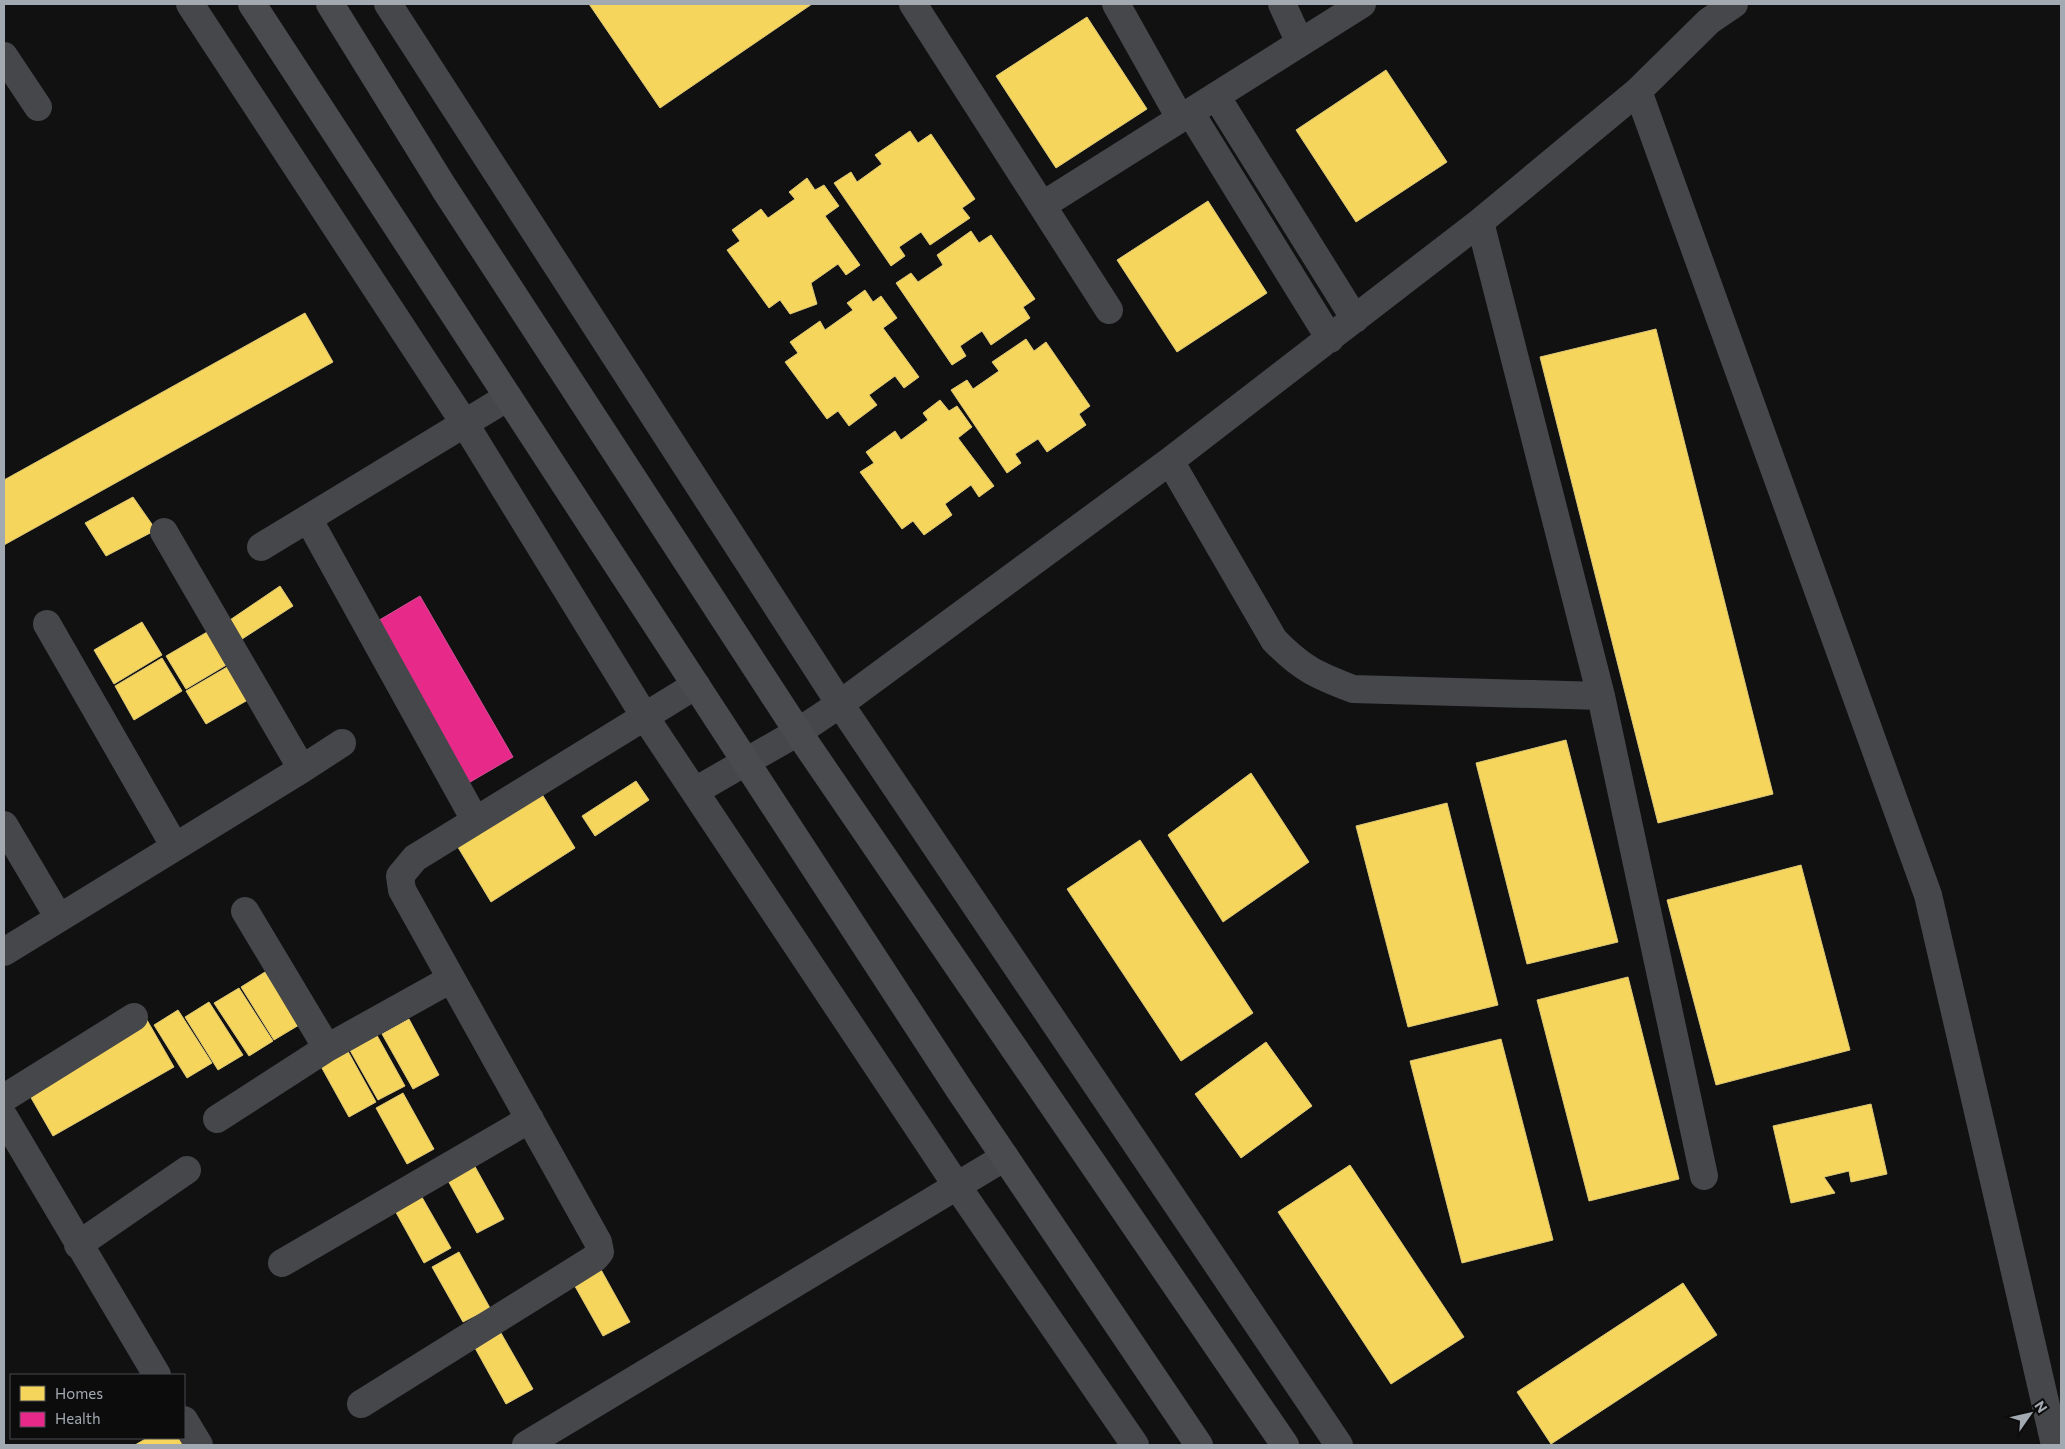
<svg xmlns="http://www.w3.org/2000/svg" width="2065" height="1449" viewBox="0 0 2065 1449" font-family="Commissioner,sans-serif">
<style>
.homes{fill:#f6d55c;stroke:#ddc876}
.health{fill:#e7298a;stroke:#d34f96}
.lines{fill:none;stroke-linecap:round;stroke-linejoin:round}
.street{stroke:#45474a;stroke-width:28}
.secondary{stroke:#494b4e;stroke-width:28}
</style>
<rect width="100%" height="100%" fill="#111112"/>
<path class="homes" d="M589,4H812L660,108Z
M1087,17L1147,109L1056,168L996,76Z
M1386,70L1447,162L1356,222L1296,130Z
M910,131L918,143L931,134L975,199L962,208L970,218L930,245L921,232L899,247L905,256L891,266L834,183L851,172L857,182L882,164L875,155Z
M807,178L815,190L824,185L839,206L825,216L860,265L846,275L838,264L811,283L817,304L790,314L780,300L769,308L727,250L740,241L732,230L761,209L768,218L795,199L789,192Z
M1208,201L1267,293L1177,352L1117,260Z
M971,231L979,243L991,235L1035,299L1023,307L1030,318L991,345L982,331L960,346L966,356L952,365L896,283L911,273L918,282L943,265L937,255Z
M865,290L873,302L881,296L897,318L883,328L919,377L904,388L895,376L869,395L877,405L849,426L838,411L827,419L785,362L798,353L790,342L820,321L825,330L853,310L847,303Z
M305,313L333,362L4,545V480Z
M1656,329L1773,794L1658,823L1540,357Z
M1026,339L1034,351L1046,342L1090,406L1079,414L1086,425L1047,452L1038,439L1015,454L1021,463L1007,473L951,390L967,380L973,389L999,371L992,362Z
M940,400L949,411L957,406L972,427L958,438L994,486L979,497L971,485L945,504L952,515L924,535L913,521L902,529L860,472L874,463L866,452L895,431L901,440L928,420L923,413Z
M133,497L156,530L106,556L85,523Z
M280,586L293,606L239,641L227,622Z
M142,622L162,655L114,684L94,650Z
M214,628L233,661L186,689L166,656Z
M162,658L182,691L134,720L115,686Z
M234,663L253,697L206,724L186,691Z
M1566,740L1618,942L1527,964L1476,763Z
M1251,773L1309,862L1223,922L1168,835Z
M636,781L649,800L595,836L582,816Z
M540,791L575,848L491,902L456,844Z
M1447,803L1498,1005L1408,1027L1356,826Z
M1140,840L1253,1013L1181,1061L1067,889Z
M1801,865L1850,1050L1716,1085L1667,900Z
M265,972L299,1025L274,1040L241,987Z
M1628,977L1679,1179L1589,1201L1537,1000Z
M239,988L273,1041L249,1056L214,1003Z
M209,1002L243,1055L218,1070L185,1017Z
M178,1010L212,1063L187,1078L154,1025Z
M409,1019L439,1075L413,1089L382,1034Z
M147,1020L174,1067L53,1136L26,1089Z
M374,1030L405,1086L378,1100L347,1045Z
M1501,1039L1553,1240L1462,1263L1410,1061Z
M1266,1042L1312,1106L1241,1158L1195,1094Z
M345,1046L376,1102L349,1117L318,1061Z
M403,1093L434,1149L407,1164L376,1108Z
M1871,1104L1887,1174L1851,1182L1849,1171L1824,1177L1835,1193L1791,1203L1773,1126Z
M473,1163L504,1219L477,1233L446,1177Z
M1350,1165L1464,1337L1391,1384L1278,1212Z
M419,1192L451,1248L424,1263L393,1207Z
M459,1252L490,1308L463,1322L432,1267Z
M599,1266L630,1322L603,1336L572,1281Z
M1683,1283L1717,1335L1551,1444L1517,1392Z
M501,1333L533,1389L506,1404L475,1348Z
M147,1438H179L184,1445H135Z"/>
<path class="health" d="M420,596L513,757L465,785L371,625Z"/>
<g class="lines">
<path class="street" d="M190,4L465,424L645,717L957,1186L1135,1445
M388,4L840,704L1339,1445
M913,4L1109,310
M1116,4L1180,118
M1282,4L1300,43
M4,56L38,107
M1638,91L1928,895L2055,1445
M1216,96L1355,319
M1190,112L1330,339
M1043,205L1362,4
M1480,222L1601,696L1704,1176
M1170,461L1274,640C1301,668 1316,675 1353,689L1601,696
M309,520L475,820
M164,532L302,769
M261,547L508,397
M47,624L175,847
M695,791L798,732L840,704L1170,461L1480,222L1638,91L1709,21L1734,4
M4,825L59,918
M245,911L327,1048
M4,952L302,769L342,743
M4,1098L134,1017
M4,1117L157,1375
M217,1119L327,1048L451,979
M78,1245L187,1170
M282,1263L530,1119
M361,1404L595,1258L600,1252L598,1242L402,890L400,876L415,858L696,685
M184,1420L199,1445
M526,1445L1005,1157"/>
<path class="secondary" d="M252,4L959,1089L1199,1445
M330,4L444,188L798,732L1285,1445"/>
</g>
<rect width="2065" height="1449" fill="none" stroke="#a3a9b1" stroke-width="10"/>
<rect x="10" y="1374" width="175" height="65" fill="#0c0c0d" stroke="#484b4f"/>
<rect x="20" y="1386" width="25" height="15" fill="#f6d55c" stroke="#484b4f"/>
<text x="55" y="1399" font-size="15" fill="#a3a9b1">Homes</text>
<rect x="20" y="1412" width="25" height="15" fill="#e7298a" stroke="#484b4f"/>
<text x="55" y="1424" font-size="15" fill="#a3a9b1">Health</text>
<g transform="translate(2030 1414) rotate(56)" stroke="#0c0c0d" stroke-width="4" paint-order="stroke">
<path d="M0-4L9 19L0 12L-9 19Z" fill="#a3a9b1"/>
<text y="-8" font-size="14" font-weight="bold" text-anchor="middle" fill="#a3a9b1">N</text>
</g>
</svg>
